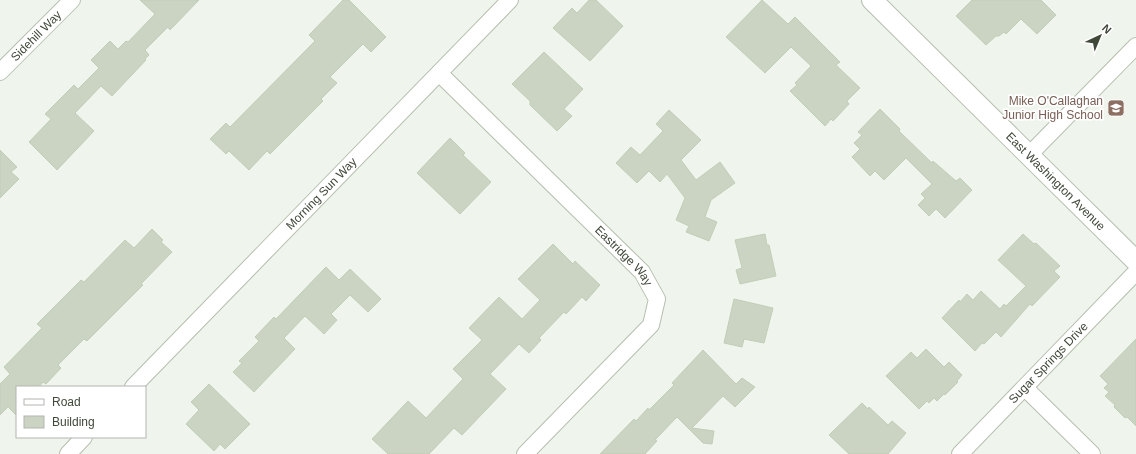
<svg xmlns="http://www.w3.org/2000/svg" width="1136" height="454" viewBox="0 0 1136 454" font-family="Helvetica,sans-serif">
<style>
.building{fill:#cbd4c3;stroke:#c1ceb7}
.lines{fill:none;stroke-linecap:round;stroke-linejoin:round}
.minor-casing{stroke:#b6bfaf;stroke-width:18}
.tertiary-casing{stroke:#b6bfaf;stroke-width:22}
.minor{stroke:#fff;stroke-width:16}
.tertiary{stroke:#fff;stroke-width:20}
.labels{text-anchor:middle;stroke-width:3.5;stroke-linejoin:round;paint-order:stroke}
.street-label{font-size:12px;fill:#40483a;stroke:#fff}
.education-label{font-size:12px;fill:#785e54;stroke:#fff;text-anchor:end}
</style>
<rect width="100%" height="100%" fill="#eff4ec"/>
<path class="building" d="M140,0H199L170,30L168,27L145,50L149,55L145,59L146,60L112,96L101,86L75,113L94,131L57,170L29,142L51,119L45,114L74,85L78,89L99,68L91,60L110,41L118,49L126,41L128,42L155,14Z
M343,0H349L386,37L371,52L363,44L330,77L337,83L321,99L323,101L270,154L267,151L249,170L229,151L226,154L210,139L226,123L230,127L315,41L309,35Z
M589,0H596L623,26L590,61L553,28L572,8L577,13Z
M762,0L788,24L795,17L840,62L836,65L860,88L847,101L849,104L833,121L831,119L825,126L790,91L797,85L795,83L811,66L791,47L765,73L726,37Z
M972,0H1041L1056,15L1037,34L1021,19L1006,34L1004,32L999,36H996L986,45L956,16Z
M544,52L583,89L564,109L572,116L557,131L530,105V101L512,84Z
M880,109L900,129L899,131L932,163L933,161L956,181L960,178L972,190L945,218L936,209L929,216L918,205L925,198L921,194L932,184L906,158L884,180L875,171L870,176L852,157L860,149L854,143L862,135L858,132Z
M669,110L701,140L681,160L696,180L720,162L735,183L711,200L705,217L717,222L709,241L686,232L689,226L676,220L685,198L667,174L660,182L649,171L637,183L616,163L631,147L640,155L663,131L656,124Z
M450,138L465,153L463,155L491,182L460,214L417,173Z
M0,150L17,167L11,172L19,179L0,198Z
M152,229L163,240L161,242L172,252L141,284L143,285L87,341L84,339L58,365L61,368L46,384L43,382L39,387H17V416L8,407L0,415V384L10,374L4,367L42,328L37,324L81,280L84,282L125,240L134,248Z
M765,234L767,245H769L776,276L740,284L736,270L742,268L735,240Z
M1023,234L1034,244L1036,243L1060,266L1054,271L1060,277L1032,306L1030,304L1001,337L996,332L984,344L982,343L975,351L942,318L959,300L960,302L967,294L973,300L981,291L1000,309L1004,304L1006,306L1026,286L998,260Z
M553,244L573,264L575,261L600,285L586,301L582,297L566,314L564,312L539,338L541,340L529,353L519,344L490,374L506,389L462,435L454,428L429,454H388L372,439L408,401L426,418L463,379L453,369L482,340L469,328L499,297L522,319L540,300L518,279Z
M326,267L339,280L350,269L381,299L368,312L350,295L331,314L337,320L324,334L305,316L284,338L295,349L254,392L233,372L242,363L239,361L259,341L255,337L274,317L276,319Z
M734,299L773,308L764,343L744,339L742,347L724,343Z
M1136,339V426L1127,417L1125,418L1114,407L1115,405L1105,396L1109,392L1104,388L1108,384L1100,376Z
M926,349L944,367L949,362L962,375L957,381L958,382L945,395L944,394L937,401L934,398L929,403L927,401L919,409L886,376L911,352L917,358Z
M703,350L736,384L742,378L755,387L735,407L723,396L692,428L714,431L712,444L703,443L677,417L655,440L657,441L645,454H600L634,419L636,421L648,408L649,410L674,385L672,383Z
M209,384L250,424L225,449L220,444L214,451L186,424L199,410L191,402Z
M862,403L868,409L869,407L888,425L892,421L906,433L888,454H849L829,435Z"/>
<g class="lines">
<g class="minor-casing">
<g id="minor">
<path id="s1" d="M0,72L72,0"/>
<path id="s2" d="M439,73L642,272L657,299L651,325L525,454"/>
<path d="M1029,155L1136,46"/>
<path id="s3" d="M133,387L510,0"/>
<path d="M1025,388L1092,454"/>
<path d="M68,454L84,437"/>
<path id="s4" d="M960,454L1136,272"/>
</g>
</g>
<g class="tertiary-casing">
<g id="tertiary">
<path id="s5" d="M872,0L1136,261"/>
</g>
</g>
<use href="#minor" class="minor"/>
<use href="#tertiary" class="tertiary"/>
</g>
<defs>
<g id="school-square" transform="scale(0.9)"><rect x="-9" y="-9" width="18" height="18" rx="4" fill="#8d6e63" stroke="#fff"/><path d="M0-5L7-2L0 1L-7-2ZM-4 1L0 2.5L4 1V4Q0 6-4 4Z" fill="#fff"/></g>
</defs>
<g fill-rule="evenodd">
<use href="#school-square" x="1116" y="108"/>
</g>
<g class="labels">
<g class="street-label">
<text dy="4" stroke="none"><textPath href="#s1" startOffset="51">Sidehill Way</textPath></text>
<text dy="4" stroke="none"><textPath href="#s5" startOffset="258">East Washington Avenue</textPath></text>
<text dy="4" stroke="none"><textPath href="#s3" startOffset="270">Morning Sun Way</textPath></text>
<text dy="4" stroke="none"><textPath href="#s2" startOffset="260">Eastridge Way</textPath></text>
<text dy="4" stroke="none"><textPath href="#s4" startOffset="127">Sugar Springs Drive</textPath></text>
</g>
<g class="education-label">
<text x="1103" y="105">Mike O'Callaghan<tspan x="1103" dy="14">Junior High School</tspan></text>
</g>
</g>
<rect x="16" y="386" width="130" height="52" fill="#ffffff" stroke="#b3b6b0"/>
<rect x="24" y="399" width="20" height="6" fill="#ffffff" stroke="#b3b6b0"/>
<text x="52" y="406" font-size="12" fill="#40483a">Road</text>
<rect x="24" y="416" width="20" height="12" fill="#cbd4c3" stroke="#b3b6b0"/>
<text x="52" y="426" font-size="12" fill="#40483a">Building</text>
<g transform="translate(1100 36) rotate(44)" stroke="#ffffff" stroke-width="3" paint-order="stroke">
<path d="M0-3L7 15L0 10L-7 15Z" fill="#40483a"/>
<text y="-6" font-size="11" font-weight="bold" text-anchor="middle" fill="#40483a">N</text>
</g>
</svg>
